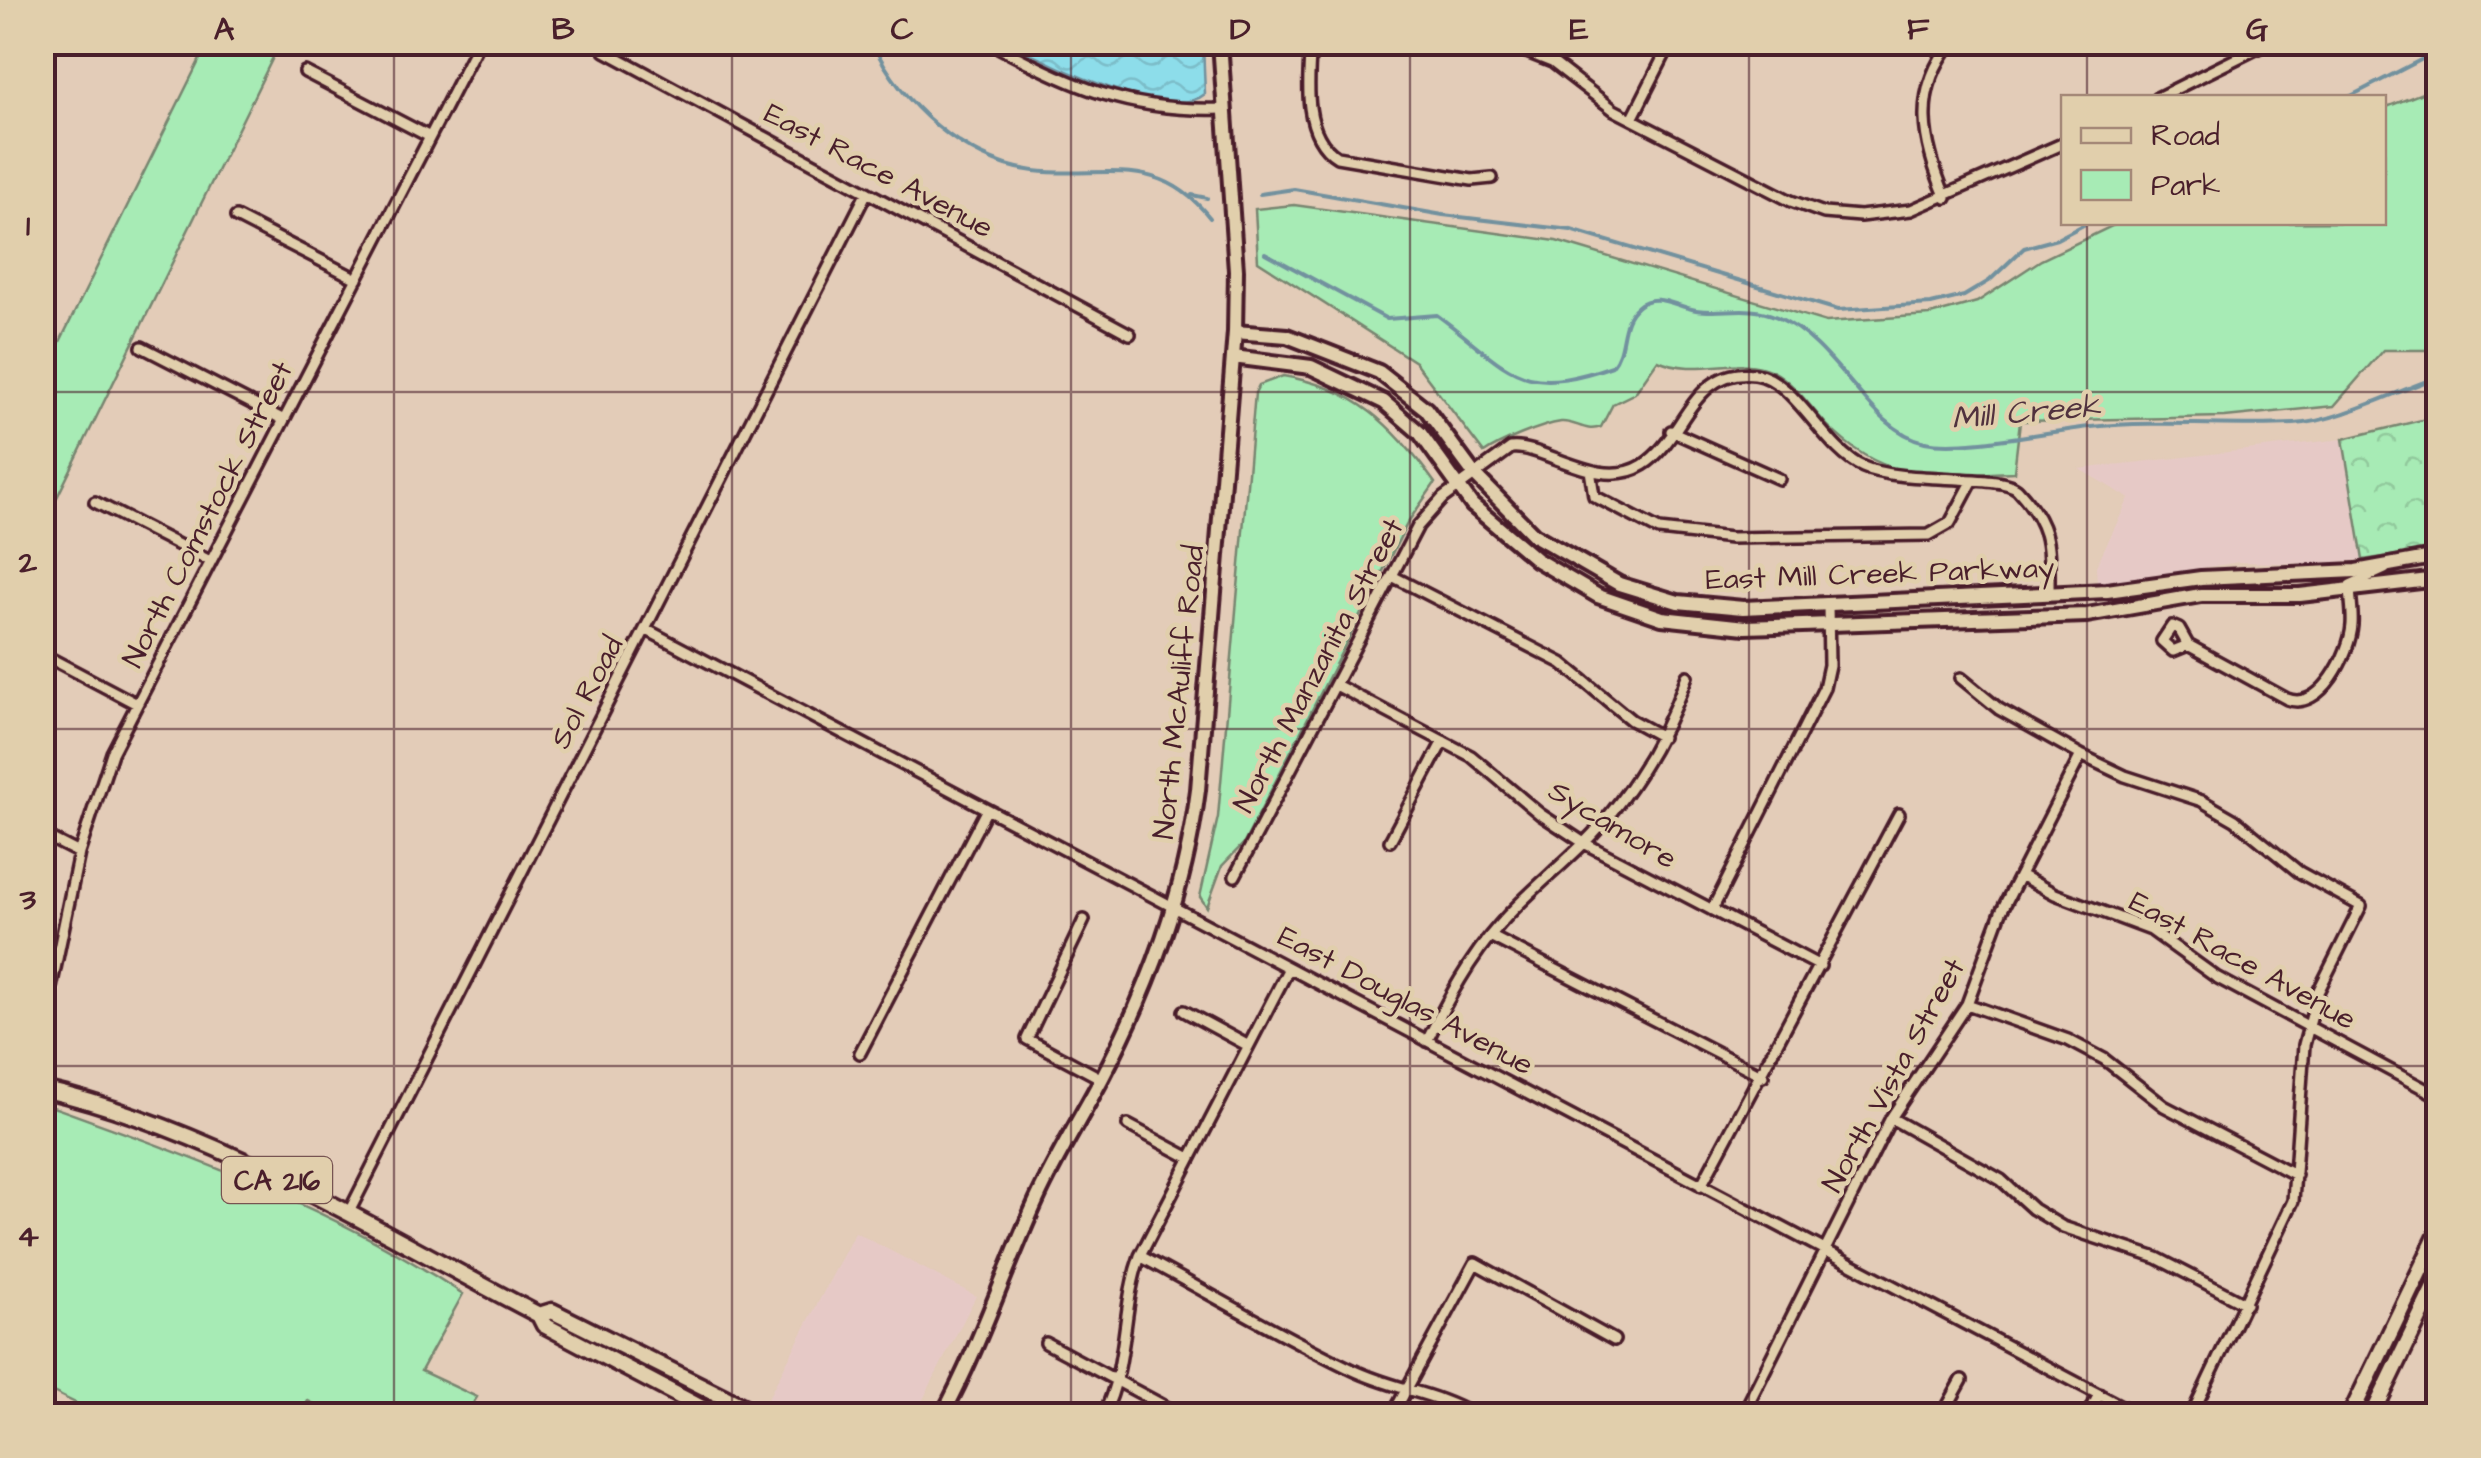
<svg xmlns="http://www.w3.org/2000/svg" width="2481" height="1458" viewBox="0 0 2481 1458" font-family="'Architects Daughter',sans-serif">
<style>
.built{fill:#e6c9c6}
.green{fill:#a7ebb5;stroke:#788570;stroke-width:2.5}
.park{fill:url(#park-crowns);stroke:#788570;stroke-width:2.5}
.water{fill:url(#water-waves);stroke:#72919e;stroke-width:2.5}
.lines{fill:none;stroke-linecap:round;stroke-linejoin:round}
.stream{stroke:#72919e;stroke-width:4}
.street-casing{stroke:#4a1f2b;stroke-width:16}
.secondary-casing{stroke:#4a1f2b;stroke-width:20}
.primary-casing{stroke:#4a1f2b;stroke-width:21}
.street{stroke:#e1cfac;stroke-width:9}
.secondary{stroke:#e1cfac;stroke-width:12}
.primary{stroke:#e1cfac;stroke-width:14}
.grid{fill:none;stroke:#4a1f2b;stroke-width:2.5;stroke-opacity:0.55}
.labels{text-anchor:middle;stroke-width:9;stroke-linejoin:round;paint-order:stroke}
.shield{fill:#e1cfac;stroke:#775452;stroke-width:2.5}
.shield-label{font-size:28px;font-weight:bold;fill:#4a1f2b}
.street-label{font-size:30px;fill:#4a1f2b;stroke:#e1cfac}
.water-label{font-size:32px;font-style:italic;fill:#51323e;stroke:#e1cfac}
.neatline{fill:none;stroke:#4a1f2b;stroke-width:4}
.grid-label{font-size:32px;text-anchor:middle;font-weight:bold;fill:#4a1f2b}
</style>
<defs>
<pattern id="park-crowns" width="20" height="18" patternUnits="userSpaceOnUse" patternTransform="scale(2.5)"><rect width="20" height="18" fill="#a7ebb5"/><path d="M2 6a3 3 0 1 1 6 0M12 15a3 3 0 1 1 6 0" fill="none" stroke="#91c99c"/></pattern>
<pattern id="water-waves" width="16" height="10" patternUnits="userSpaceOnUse" patternTransform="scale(2.5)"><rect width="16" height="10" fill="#8dddea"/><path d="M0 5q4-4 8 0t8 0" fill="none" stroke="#7bbdc9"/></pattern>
</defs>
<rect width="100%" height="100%" fill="#e3ccb8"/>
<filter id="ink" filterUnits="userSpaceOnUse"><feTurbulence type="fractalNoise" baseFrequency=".01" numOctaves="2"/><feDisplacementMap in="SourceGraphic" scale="20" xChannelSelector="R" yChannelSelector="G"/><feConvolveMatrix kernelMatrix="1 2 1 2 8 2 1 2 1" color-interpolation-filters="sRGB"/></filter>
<g filter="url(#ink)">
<path class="built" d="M2343,439L2363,560L2316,564L2239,562L2097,585L2096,566L2129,498L2079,469Z
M855,1232L976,1296L915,1415H797L767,1400Z"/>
<path class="green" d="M208,43H280L43,526V376Z
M2427,91L2438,115V350H2383L2334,406L2225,417L2020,421L2014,472C1936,475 1886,486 1827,425C1811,408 1793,381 1772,371C1738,354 1698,378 1658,360L1635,393L1613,404L1601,427C1585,433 1576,421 1561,422C1541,425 1500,442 1484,453L1415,362L1258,261L1255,209L1294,205L1556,241L1826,322L1930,315L1977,302L2041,260L2118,223L2384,222V108Z
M1283,376C1355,387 1394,426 1435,483L1408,522L1244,843L1222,866L1207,907L1200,897L1218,817L1255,393L1259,385Z
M42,1103C191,1157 331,1206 463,1294L421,1371L477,1397L466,1415H336L308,1401L300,1415H100L43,1387Z"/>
<path class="park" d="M2438,416V549L2363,560L2343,439Z"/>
<path class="water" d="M1009,43H1203L1205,94C1170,124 1045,62 1009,43Z"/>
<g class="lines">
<path class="stream" d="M872,42C901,104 964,162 1034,171C1105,179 1158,152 1210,218
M2347,98L2438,51
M1260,194L1294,189L1443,215L1571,230L1838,310L1931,304L1964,296L1989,281L2024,248L2057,239L2089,222
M1192,195L1207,198
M1265,253L1387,319L1437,315C1510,368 1516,400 1612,366C1627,349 1618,322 1638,306C1656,291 1676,307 1696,310C1725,314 1748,304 1777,317C1840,345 1868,430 1925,442C1964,450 2048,431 2091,427C2157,420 2227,427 2294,424C2337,422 2397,391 2438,377"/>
<g class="street-casing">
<path id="street" d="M989,42C1069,86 1129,112 1222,109
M1311,42C1308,80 1302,135 1337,157L1472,180L1492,178
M1501,42L1552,62L1614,110L1791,201L1824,213L1860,216L1911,210L2064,143
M1782,42L1786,45
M605,51L1130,334
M305,72L430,137
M2157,98L2270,42
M1632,119L1671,42
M1946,198C1923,144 1911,92 1952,42
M236,217L357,279
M142,347L284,420
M1671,431L1779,479
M1590,470L1594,496L1659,530L1731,538L1929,535L1950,523L1973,480
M95,502L210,561
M1392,576L1562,663L1631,720L1662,737
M647,630L2140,1416
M2188,645L2173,651L2162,641L2172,626L2179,629L2188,645L2287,699C2321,712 2350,653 2352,625C2353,612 2350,598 2350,585L2385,569
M42,654L137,704
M1961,678L1999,709L2081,755L2125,776L2202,801L2235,820L2299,872L2361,906L2318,992L2304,1045L2293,1201L2191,1416
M1336,685L1471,756L1540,814L1584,843L1820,966
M42,834L79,853
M1390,841L1443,741
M2020,875L2055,894L2151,930L2216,977L2438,1096
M1235,876L1418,526L1443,498L1511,448C1544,444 1599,492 1643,465C1684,440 1692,366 1755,374C1795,379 1824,450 1863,467C1900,484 2003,473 2018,490C2052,527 2049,547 2049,594
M1712,910L1824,688L1829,665L1828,605
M1084,920L1027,1039L1102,1079
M1490,936L1763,1076
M1967,1004L2068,1040L2104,1059L2164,1106L2296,1175
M1184,1011L1247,1045
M42,1031L79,853L112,753L479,42
M1427,1041C1448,999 1469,959 1500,924C1525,895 1556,871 1583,844C1631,796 1664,739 1687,676
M860,1053L987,809
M1891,1118L2001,1180L2033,1209L2063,1227L2157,1258L2246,1304
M1128,1125L1190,1158
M1701,1186L1899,814
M348,1214L867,192
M1140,1256C1211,1294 1281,1336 1353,1370C1395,1390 1435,1392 1475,1416
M1046,1343L1183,1416
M44,1416V1414
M1103,1416C1129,1364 1121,1309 1140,1256L1289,968
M1392,1416L1475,1263L1614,1340
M1742,1416L1891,1118L1967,1004L2001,912L2081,755
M1942,1416L1962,1380
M2088,1416L2099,1394"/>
</g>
<g class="secondary-casing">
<path id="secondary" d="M1235,332L1287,336L1379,372L1426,409L1474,474L1534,535L1619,584L1678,602L1743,608L2107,591L2201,578L2356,571L2438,556
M1233,357L1311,367L1384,402L1420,433L1472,505L1537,560L1598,596L1662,618L1745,627L2087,615L2201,595H2300L2438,579
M942,1416C980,1346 1004,1271 1037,1199C1056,1157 1081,1118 1102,1078C1150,986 1185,893 1198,790L1235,332L1236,270L1220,42"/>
</g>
<g class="primary-casing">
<path id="primary" d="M42,1089C219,1130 380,1233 539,1315L544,1325L717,1416
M539,1315L552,1311L762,1416
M2350,1416L2438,1233
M2372,1416L2438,1279"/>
</g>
<use href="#street" class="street"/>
<use href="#secondary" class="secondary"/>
<use href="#primary" class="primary"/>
</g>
</g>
<path class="grid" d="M394,42V1416M732,42V1416M1071,42V1416M1410,42V1416M1749,42V1416M2087,42V98M2087,222V1416M42,392H2438M42,729H2438M42,1066H2438"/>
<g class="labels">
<rect class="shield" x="222" y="1157" width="110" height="46" rx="8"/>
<g class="shield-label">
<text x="277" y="1190">CA 216</text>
</g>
<g class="street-label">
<text transform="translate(879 170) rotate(28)" y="10">East Race Avenue</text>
<text transform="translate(207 514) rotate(-63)" y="10">North Comstock Street</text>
<text transform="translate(1880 573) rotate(-2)" y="10">East Mill Creek Parkway</text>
<text transform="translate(1318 665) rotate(-62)" y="10">North Manzanita Street</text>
<text transform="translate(586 692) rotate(-62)" y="10">Sol Road</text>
<text transform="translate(1178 692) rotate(-84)" y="10">North McAuliff Road</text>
<text transform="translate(1613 824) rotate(31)" y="10">Sycamore</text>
<text transform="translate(2243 960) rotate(29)" y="10">East Race Avenue</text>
<text transform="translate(1406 1000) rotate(28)" y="10">East Douglas Avenue</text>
<text transform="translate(1893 1075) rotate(-61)" y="10">North Vista Street</text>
</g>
<g class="water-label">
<text transform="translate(2026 411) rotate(-5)" y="11">Mill Creek</text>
</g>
</g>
<rect width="2481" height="1458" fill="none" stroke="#e1cfac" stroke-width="110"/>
<rect x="2061" y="95" width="325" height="130" fill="#e1cfac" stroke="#a58978" stroke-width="2.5"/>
<rect x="2081" y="128" width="50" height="15" fill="#e1cfac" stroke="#a58978" stroke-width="2.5"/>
<text x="2151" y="145" font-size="30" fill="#4a1f2b">Road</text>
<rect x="2081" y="170" width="50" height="30" fill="#a7ebb5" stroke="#a58978" stroke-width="2.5"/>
<text x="2151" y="195" font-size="30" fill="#4a1f2b">Park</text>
<rect x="55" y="55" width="2371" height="1348" class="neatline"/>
<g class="grid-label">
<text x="224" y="39">A</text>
<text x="563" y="39">B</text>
<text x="902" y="39">C</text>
<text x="1240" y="39">D</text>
<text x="1579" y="39">E</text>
<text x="1918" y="39">F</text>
<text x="2257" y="39">G</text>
<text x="28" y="235">1</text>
<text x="28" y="572">2</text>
<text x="28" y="909">3</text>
<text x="28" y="1246">4</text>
</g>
</svg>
